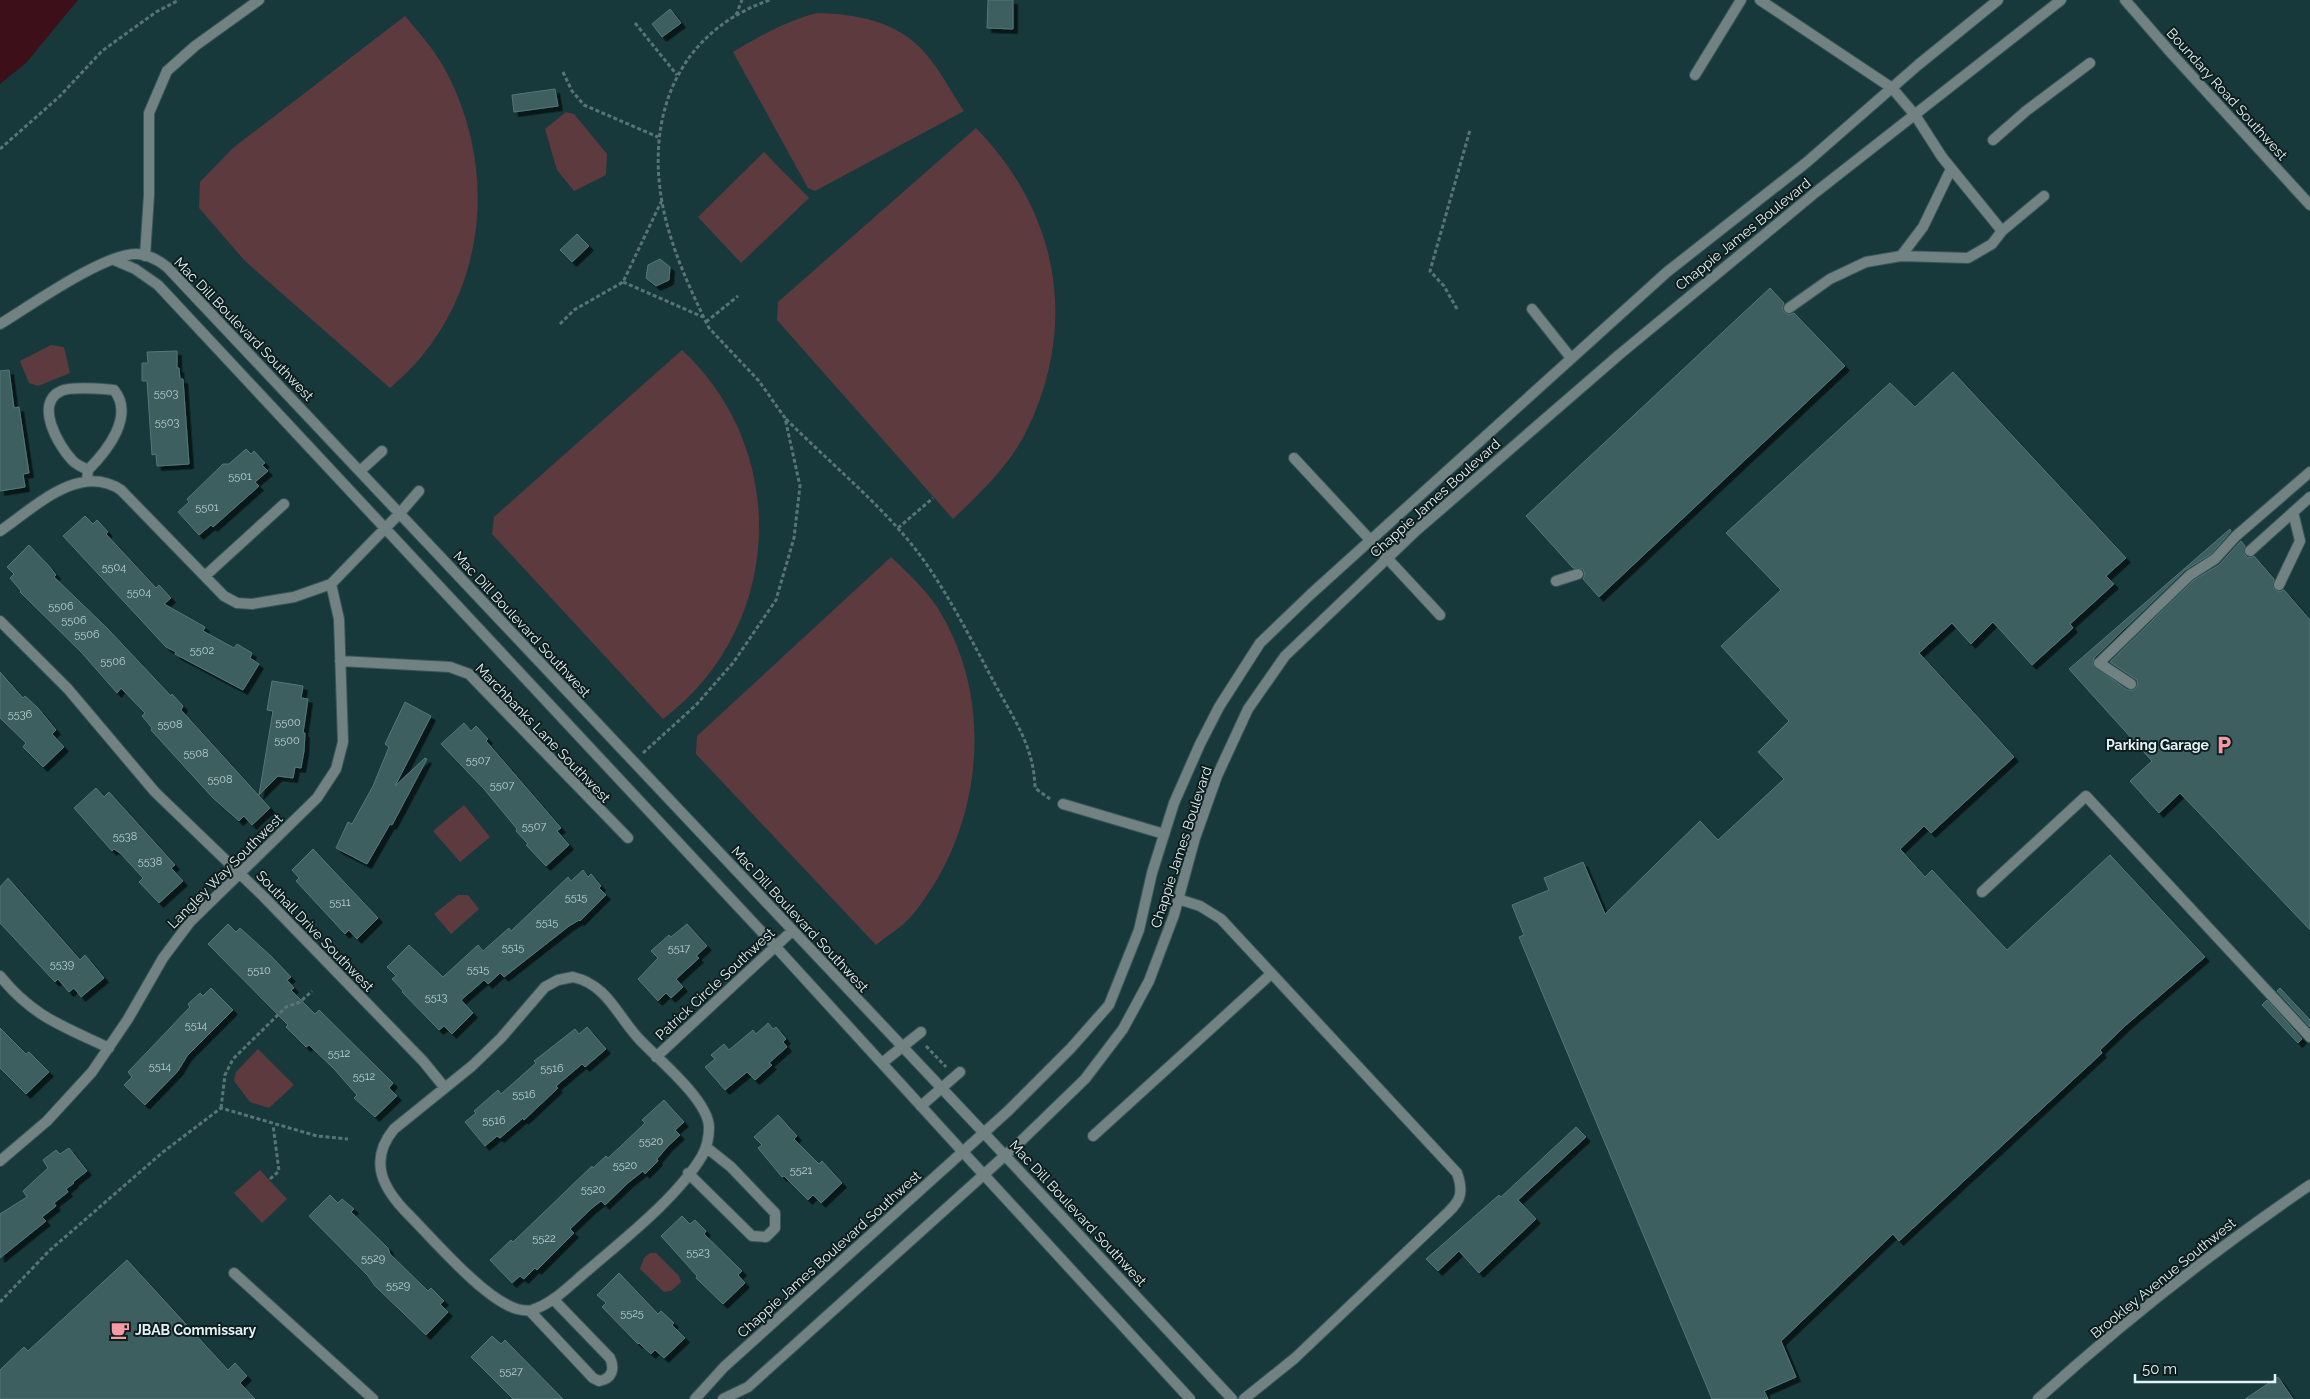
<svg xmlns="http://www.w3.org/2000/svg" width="2310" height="1399" viewBox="0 0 2310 1399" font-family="Raleway,sans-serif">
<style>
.green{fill:#5d3a3e}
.water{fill:#3d1019}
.building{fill:#3d5e60;stroke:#55777a;filter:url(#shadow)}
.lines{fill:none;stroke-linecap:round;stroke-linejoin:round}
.service-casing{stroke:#385759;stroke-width:12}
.minor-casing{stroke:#385759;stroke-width:12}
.tertiary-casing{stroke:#385759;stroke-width:12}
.path{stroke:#587476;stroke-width:3;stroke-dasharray:4 2.5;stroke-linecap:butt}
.service{stroke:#728182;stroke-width:10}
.minor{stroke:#728182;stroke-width:10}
.tertiary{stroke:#728182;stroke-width:10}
.labels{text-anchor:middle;stroke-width:4;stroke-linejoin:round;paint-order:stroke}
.number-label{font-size:11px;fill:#b8cecf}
.street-label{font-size:14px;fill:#e1f3f4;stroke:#0f1d1e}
.poi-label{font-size:14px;font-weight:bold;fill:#e1f3f4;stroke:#0f1d1e;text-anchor:end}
</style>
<defs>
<filter id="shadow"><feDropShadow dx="4.5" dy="4.5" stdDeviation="0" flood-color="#0009"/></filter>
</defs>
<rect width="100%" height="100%" fill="#18393b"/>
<path class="green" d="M817,13C856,14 898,21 925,53C940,70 951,92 964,111L815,191L808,188L733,52C760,36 786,21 817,13Z
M405,16C421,35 438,54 449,77C494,168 487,276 422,356C413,367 401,378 390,388L245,261L199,208L200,182L233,148Z
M566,112L574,114L607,154L606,175L574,191L557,170L545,129Z
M976,128C1059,213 1079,325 1026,432C1009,466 980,493 953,519L777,320L778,302Z
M764,152L809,198L741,263L698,217Z
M51,345L64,347L70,373L38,386L29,383L20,361Z
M682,350C792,452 783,629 663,719L492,534L494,517Z
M891,557C907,572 924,588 937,607C997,701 982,829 914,913C904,926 888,935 876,945L696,754L697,736Z
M464,805L490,837L460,862L433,831Z
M458,895H468L479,909L451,934L434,914Z
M258,1049L294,1085L269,1108L250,1102L234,1081L236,1072Z
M260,1170L287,1199L262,1223L234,1193Z
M650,1253H656L679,1276L681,1282L671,1291L664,1292L640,1269L644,1258Z"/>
<path class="water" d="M0,0H78L26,63L0,84Z"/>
<path class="building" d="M988,0H1013V29L987,28Z
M670,9L681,23L662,37L652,24Z
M555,89L558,106L514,112L512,95Z
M577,234L589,246L572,262L560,250Z
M660,259L670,267L669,280L656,286L646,278L648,265Z
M1770,288L1784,303L1782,308L1784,312L1789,315L1794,313L1845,366L1599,597L1583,579L1585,575L1583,569L1573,568L1526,516Z
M177,351V368H179L180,379H183L189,464L157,466L156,454L152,455L147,381H142V363H148L147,352Z
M9,370L14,408L19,407L29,473L23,474L25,487L0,491V371Z
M1953,372L2126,558L2106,576L2114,584L2070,624L2073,628L2032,665L1993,622L1971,644L1952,623L1919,653L2014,757L1931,833L1924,826L1900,849L1925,877L1932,870L2007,950L2110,855L2205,957L2126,1025L2100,1050L2102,1053L1899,1241L1893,1234L1781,1341L1796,1377L1764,1391L1768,1399H1712L1519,937L1524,935L1512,905L1549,890L1544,878L1583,862L1605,914L1700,821L1718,840L1784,779L1758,752L1789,721L1721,646L1781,590L1726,533L1890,383L1915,407Z
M246,449L251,454L254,451L265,463L262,465L268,471L255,482L259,486L213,527L211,525L199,535L178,512L189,502L187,499L223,464H229Z
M85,516L93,524L97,520L108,532L106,534L156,588L159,585L171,598L164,604L205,627L203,631L234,648L237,644L252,653L250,658L259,664L243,690L175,654L176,652L166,647L63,536Z
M2230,529L2231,531L2211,554L2185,570L2094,658L2093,665L2127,690H2134L2138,685L2137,680L2110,662L2194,580L2219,565L2241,541L2245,546V555L2248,558L2254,556L2274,579V589L2279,592L2284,590L2310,620V930L2180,793L2159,813L2130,781L2152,761L2069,669Z
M29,545L49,566L56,575L54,577L107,628L171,696L172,694L183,706L181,710L270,808L252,825L244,816L239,821L213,798L151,730L152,728L142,716L145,713L121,688L117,693L82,653L20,592L21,591L10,578L14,574L7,567Z
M0,672L23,698L25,696L38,708L56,730L52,734L64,747L43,767L23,747L26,743L0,718Z
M272,681L303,686L301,698L308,699L303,733H305L304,751L301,768L295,767L293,778L278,776L259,795L273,711L267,710Z
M405,702L431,716L395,786L425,758L427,759L392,825L390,824L367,864L336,848L348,822L352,824L373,786L389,747L385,744Z
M464,723L471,731L476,726L488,739L486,741L561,828L557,831L569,845L546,866L526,845L528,844L516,831L517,829L484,789L441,744Z
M96,788L104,797L109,792L175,865L171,868L183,881L159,903L139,882L143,878L120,853L114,849L112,851L74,808Z
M313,849L378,918L357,939L349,930L345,934L296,881L299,878L292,870Z
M583,870L588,877L591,874L601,886L599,888L606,895L580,921L579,920L569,926L504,977L500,973L488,984L484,980L461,1000L473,1013L452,1034L444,1026L439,1030L402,992L403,991L392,979L396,976L387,967L409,945L443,977L478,945L483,951L509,928L511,931L568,877L571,881Z
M8,878L80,960L85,955L104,978L81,997L74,988L69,992L58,979L55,982L0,923V887Z
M228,924L236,932L240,928L272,957L291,977L287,980L294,988L291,990L315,1014L319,1010L393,1083L389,1088L397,1096L375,1117L354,1098L357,1095L334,1069L309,1045L306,1047L286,1027L288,1025L208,944Z
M687,924L707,946L696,956L699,958L676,979L683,987L671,998L666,993L658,1001L638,979L658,958L651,951L669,935L671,937Z
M211,988L233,1010L187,1056L178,1071L145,1105L124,1085L132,1077L128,1072L190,1007L188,1004L200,993L203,996Z
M2280,988L2310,1020V1027L2277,991Z
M2267,1000L2302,1039L2298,1043L2262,1005Z
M768,1023L773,1029L776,1027L786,1039L783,1042L787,1047L769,1063L772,1065L755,1080L747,1072L725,1090L705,1067L715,1059L711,1055L724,1044L729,1050L753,1030L756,1034Z
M587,1027L606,1049L585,1067L582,1064L556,1086L558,1088L524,1120L523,1118L500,1138L497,1136L485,1146L465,1122L476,1113L474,1111L498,1090L501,1094L536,1063L534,1061L575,1029L579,1034Z
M0,1028L26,1054L29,1052L49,1072L26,1094L0,1068Z
M664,1100L684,1122L675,1130L680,1135L668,1146L657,1159L658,1161L645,1174L643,1171L629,1182L605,1205L601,1201L592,1208L570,1229L574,1233L537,1270L535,1268L524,1279L520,1276L512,1283L490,1260L511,1240L513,1242L592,1166L593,1168L606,1156L608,1158L621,1146L645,1123L642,1120Z
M778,1115L797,1136L794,1139L819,1164L822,1161L842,1183L821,1203L813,1195L808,1200L784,1176L782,1177L758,1148L762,1145L754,1137Z
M1576,1127L1586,1137L1518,1200L1536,1219L1479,1273L1459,1251L1438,1271L1426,1259L1499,1195L1501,1197Z
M69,1148L87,1171L73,1182L74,1183L66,1189L68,1192L54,1203L56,1206L42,1217L46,1221L0,1258V1214L27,1197L23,1191L48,1168L43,1160L56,1150L60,1154Z
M330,1195L338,1203L342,1199L354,1209L351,1212L388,1248L390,1254L428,1291L431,1288L444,1301L440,1304L448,1312L426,1335L375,1286L368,1276L309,1216Z
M682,1216L690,1224L695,1220L706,1231L704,1234L742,1271L738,1275L745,1283L723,1304L696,1278L697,1276L661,1236Z
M127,1260L228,1370L235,1363L247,1376L240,1383L255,1399H0V1370L24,1347L28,1351Z
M619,1273L658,1314L661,1311L674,1323L672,1325L685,1338L664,1358L655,1350L651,1354L639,1343L638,1344L602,1307L606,1303L597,1295Z
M492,1336L501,1344L505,1340L563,1399H513L471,1357Z
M2278,1377L2293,1399H2245Z"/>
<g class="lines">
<g class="service-casing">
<path id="service" d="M1760,0L1892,88L1915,115L1942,157L2002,231
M1695,75L1741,0
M1993,140L2026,111L2090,63
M145,256L149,195V113L167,71L195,46L259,0
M1901,256L1923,227L1951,169
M1789,308L1830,279L1866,262L1901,256L1968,258L1992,244L2002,231L2044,196
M1532,309L1571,358
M1294,458L1440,615
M360,471L382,451
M400,513L419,491
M2250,551L2310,497
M1556,581L1578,574
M2279,585L2300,541L2293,512
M2131,684L2099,663L2190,575L2215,559L2236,536L2310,472
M1063,804L1164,834
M1982,892L2086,796L2310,1037
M1178,899L1200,906L1221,919L1457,1173C1466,1198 1457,1204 1439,1221L1295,1358L1244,1399
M882,1063L921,1032
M921,1106L960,1072
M1093,1136L1271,974
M234,1273L373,1399"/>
</g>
<g class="minor-casing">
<path id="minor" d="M2125,0L2172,54L2310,205
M114,260L135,269L158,285L774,945L962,1151
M0,324C30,306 103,254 136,254C146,254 159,260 167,267L983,1132
M87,480L88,470C107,451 135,416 114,390C102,389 72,386 61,391C34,403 58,445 72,460C76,465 83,467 88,470
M0,531C34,508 79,462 121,490L224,596L237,603L252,604L294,597L331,584L400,513
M205,576L284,504
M0,621L68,689L155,792L264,897L423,1061L445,1088
M340,661L450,667L469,674L628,838
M0,976C33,1017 63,1026 109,1048
M573,977C608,985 617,1016 640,1040C659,1060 708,1100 709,1127C709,1137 707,1147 702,1156C677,1198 624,1239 587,1271C570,1285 554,1303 532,1310C528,1311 521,1310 517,1309C484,1299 435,1241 409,1215C384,1190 367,1162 394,1129L472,1066L501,1038L545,987L558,980Z
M656,1057L792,931
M0,1161L47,1121L92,1072L128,1019L163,958L190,922L317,798L336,769L343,742L339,619L331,584
M688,1173L752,1236L766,1237L775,1228V1213L731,1167L706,1147
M530,1311L593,1378L599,1381C612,1379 615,1369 610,1358L553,1299
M2038,1399C2124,1321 2214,1250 2310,1185"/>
</g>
<g class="tertiary-casing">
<path id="tertiary" d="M983,1132L1232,1399
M962,1151L1190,1399
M695,1399L724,1367L1008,1111L1071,1048L1109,1005L1139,930L1152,873L1174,803L1200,744L1219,707L1260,643L1311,594L1667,272L1807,162L1918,65L1998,0
M723,1399L748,1387L1020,1142L1085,1079L1123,1029L1149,981L1174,915L1195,838L1217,776L1248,709L1285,656L1417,530L1620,354L1816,192L2061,0"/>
</g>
<path class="path" d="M736,15L742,0
M635,23L677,75
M563,72L572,91L584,105L658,137
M0,149L60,96L102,51L156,12L179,0
M623,282L703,317
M1457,309L1444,286L1430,271L1470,130
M706,322L738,296
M560,324L574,310L623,282L662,200
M786,419C827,460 872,497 909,541C944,584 969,636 995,684C1014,720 1034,746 1035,788L1050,799
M898,528L933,498
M643,753L696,705L733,663L776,600L794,538L800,486L785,418L759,381L709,328L706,322C693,295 680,267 671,238C639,139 665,36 770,0
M926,1046L946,1067
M221,1108L225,1075L233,1059L286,1007L300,1002L312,991
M270,1179L279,1171L273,1125
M0,1302L49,1251L163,1152L221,1108L317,1136L348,1139"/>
<use href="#service" class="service"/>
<use href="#minor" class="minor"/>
<use href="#tertiary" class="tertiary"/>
</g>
<defs>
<g id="parking-bare" transform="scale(1.5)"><path d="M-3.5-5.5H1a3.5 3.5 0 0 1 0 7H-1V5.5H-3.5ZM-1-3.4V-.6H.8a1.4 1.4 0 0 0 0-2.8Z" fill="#f49aa4" stroke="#0f1d1e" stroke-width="2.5" paint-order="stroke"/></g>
<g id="cafe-bare" transform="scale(1.5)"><path d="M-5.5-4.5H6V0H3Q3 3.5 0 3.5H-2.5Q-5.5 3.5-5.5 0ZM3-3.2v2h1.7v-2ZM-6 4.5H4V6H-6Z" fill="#f49aa4" stroke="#0f1d1e" stroke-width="2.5" paint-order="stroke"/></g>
</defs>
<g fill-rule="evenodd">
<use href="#parking-bare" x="2224" y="745"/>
<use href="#cafe-bare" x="120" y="1330"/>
</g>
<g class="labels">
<g class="number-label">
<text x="166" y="397">5503</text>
<text x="167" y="426">5503</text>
<text x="240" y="480">5501</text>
<text x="207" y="511">5501</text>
<text x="114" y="571">5504</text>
<text x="139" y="596">5504</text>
<text x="61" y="610">5506</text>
<text x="74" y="624">5506</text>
<text x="87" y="638">5506</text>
<text x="202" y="654">5502</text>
<text x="113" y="665">5506</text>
<text x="20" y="718">5536</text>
<text x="288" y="726">5500</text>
<text x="170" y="728">5508</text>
<text x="287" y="744">5500</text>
<text x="196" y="757">5508</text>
<text x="478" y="764">5507</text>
<text x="220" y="783">5508</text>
<text x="502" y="789">5507</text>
<text x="534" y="830">5507</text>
<text x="125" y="840">5538</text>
<text x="150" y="865">5538</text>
<text x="576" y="901">5515</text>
<text x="340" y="906">5511</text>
<text x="547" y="926">5515</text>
<text x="513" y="951">5515</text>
<text x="679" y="952">5517</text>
<text x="62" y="968">5539</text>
<text x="478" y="973">5515</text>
<text x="259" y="974">5510</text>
<text x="436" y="1001">5513</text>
<text x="196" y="1029">5514</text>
<text x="339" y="1057">5512</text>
<text x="160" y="1070">5514</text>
<text x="552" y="1072">5516</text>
<text x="364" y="1080">5512</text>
<text x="524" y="1098">5516</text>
<text x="494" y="1124">5516</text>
<text x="651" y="1145">5520</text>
<text x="625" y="1169">5520</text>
<text x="801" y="1174">5521</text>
<text x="593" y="1193">5520</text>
<text x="544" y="1242">5522</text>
<text x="698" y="1256">5523</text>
<text x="373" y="1262">5529</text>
<text x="398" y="1289">5529</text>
<text x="632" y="1317">5525</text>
<text x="511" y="1375">5527</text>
</g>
<g class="street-label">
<text transform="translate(2227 94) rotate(48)" y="5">Boundary Road Southwest</text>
<text transform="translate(1743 234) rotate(-39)" y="5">Chappie James Boulevard</text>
<text transform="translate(244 329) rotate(46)" y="5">Mac Dill Boulevard Southwest</text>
<text transform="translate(1435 498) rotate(-42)" y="5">Chappie James Boulevard</text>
<text transform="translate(522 624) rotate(47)" y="5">Mac Dill Boulevard Southwest</text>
<text transform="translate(543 733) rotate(46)" y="5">Marchbanks Lane Southwest</text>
<text transform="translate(1181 847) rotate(-72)" y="5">Chappie James Boulevard</text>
<text transform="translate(225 871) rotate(-45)" y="5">Langley Way Southwest</text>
<text transform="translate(800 919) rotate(47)" y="5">Mac Dill Boulevard Southwest</text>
<text transform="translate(315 931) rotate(46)" y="5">Southall Drive Southwest</text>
<text transform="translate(715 984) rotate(-43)" y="5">Patrick Circle Southwest</text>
<text transform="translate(1078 1213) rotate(47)" y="5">Mac Dill Boulevard Southwest</text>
<text transform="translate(829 1254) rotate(-42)" y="5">Chappie James Boulevard Southwest</text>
<text transform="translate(2163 1278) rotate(-39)" y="5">Brookley Avenue Southwest</text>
</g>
<g class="poi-label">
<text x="2209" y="750">Parking Garage</text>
<text x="135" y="1335" text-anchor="start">JBAB Commissary</text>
</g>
</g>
<path d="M2135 1374v8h140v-8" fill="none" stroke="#e1f3f4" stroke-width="2.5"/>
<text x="2142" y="1374" font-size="15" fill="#e1f3f4" stroke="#0f1d1e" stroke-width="4" paint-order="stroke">50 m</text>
</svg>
